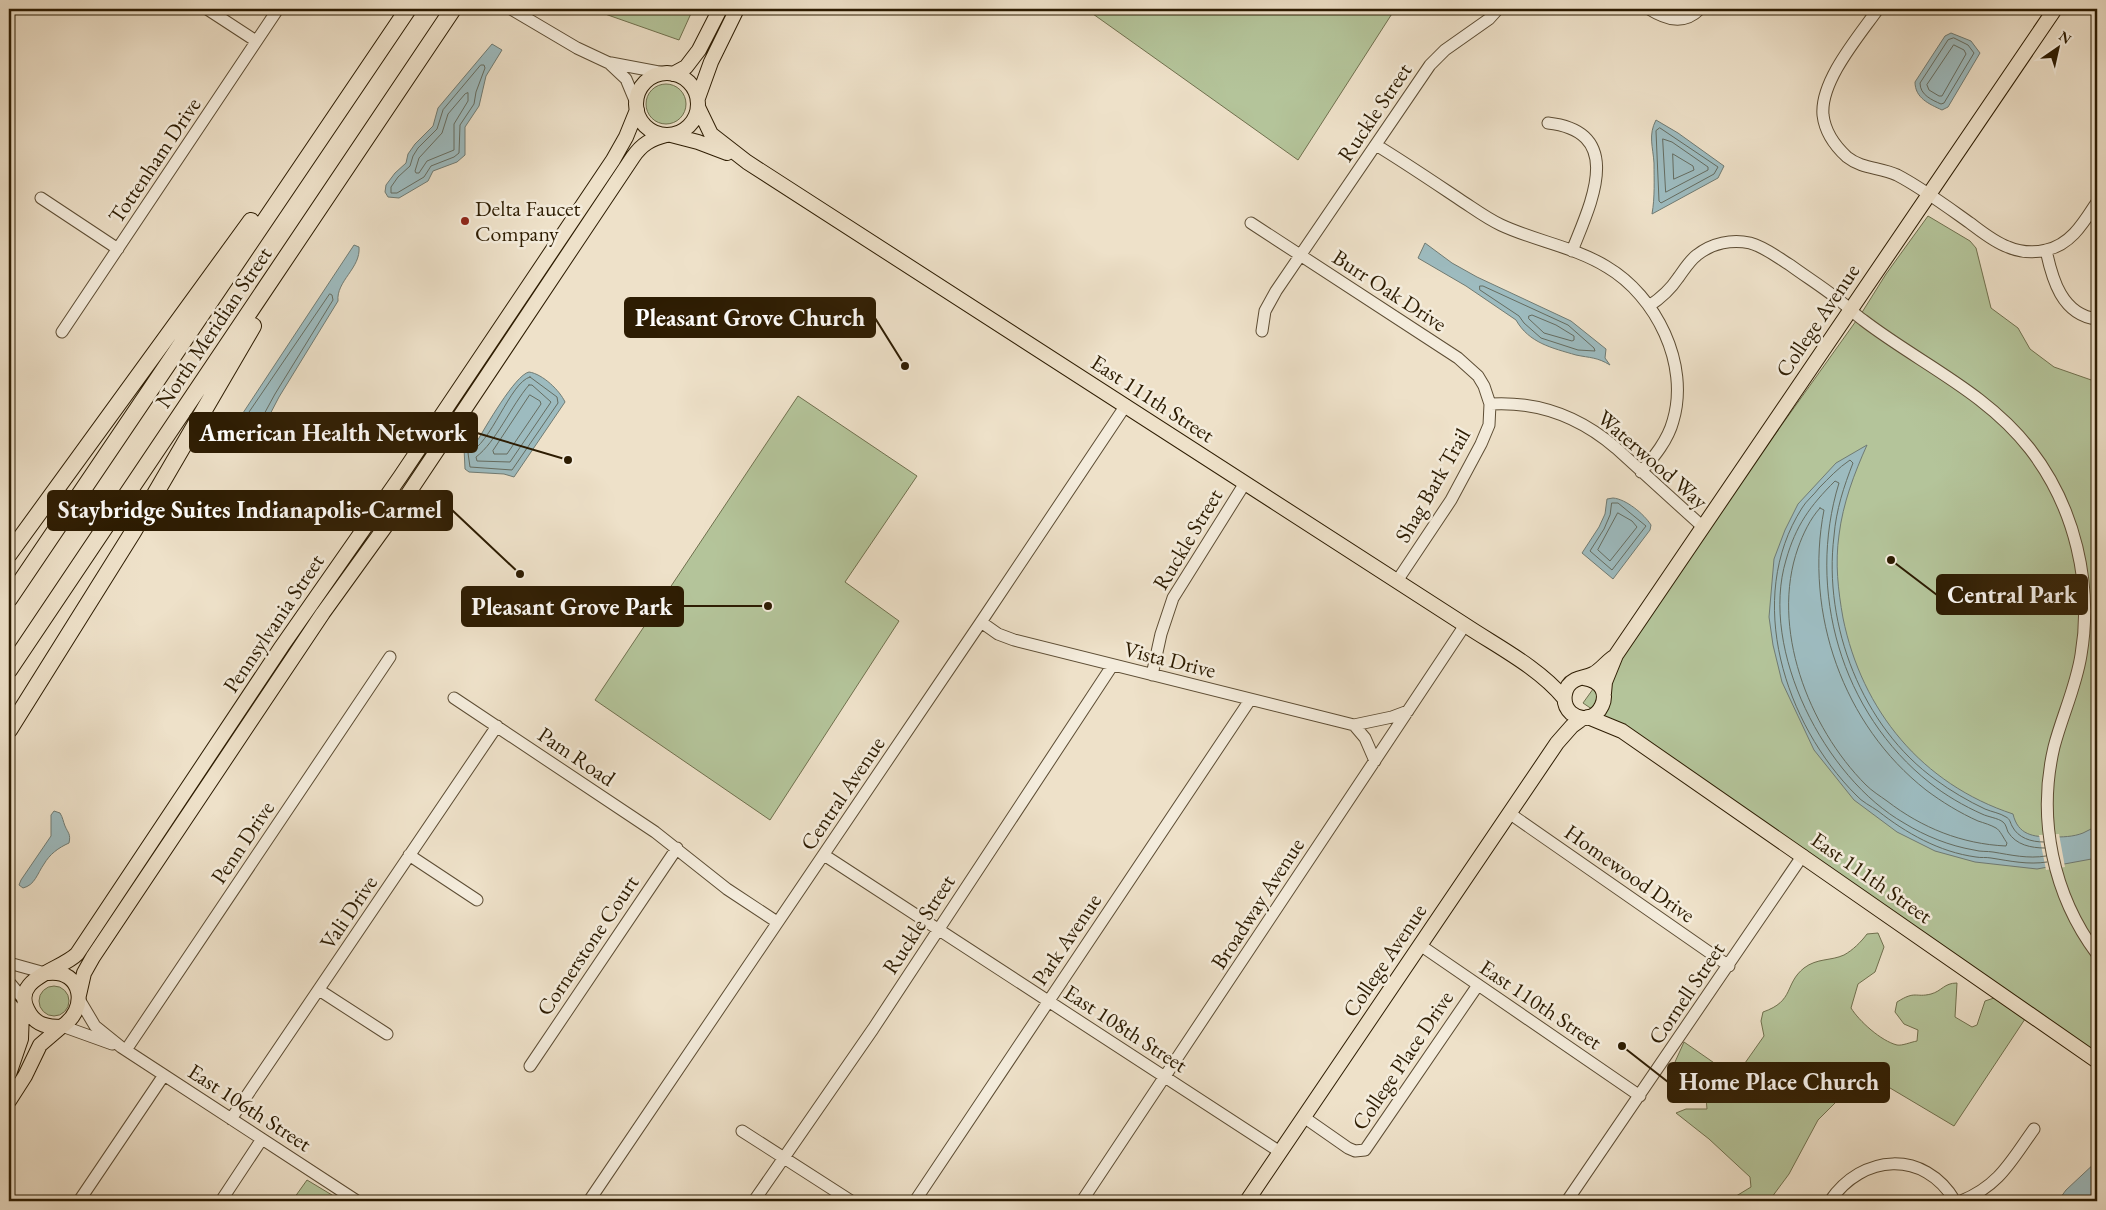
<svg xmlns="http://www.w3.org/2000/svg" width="2106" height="1210" viewBox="0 0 2106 1210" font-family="'EB Garamond',serif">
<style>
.green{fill:#b4c49a;stroke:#70704e}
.water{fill:#9dbbbf;stroke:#707b73}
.pier{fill:#eee1c9}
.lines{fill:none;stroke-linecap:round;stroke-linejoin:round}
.shore{stroke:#656c60;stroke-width:1}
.minor-casing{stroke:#5d4d34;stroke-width:13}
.major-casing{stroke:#2d1c02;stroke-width:16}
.highway-casing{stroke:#2d1c02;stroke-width:18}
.minor{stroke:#f4ecdc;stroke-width:11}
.major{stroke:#eee1c9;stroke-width:14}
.highway{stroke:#eee1c9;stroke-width:16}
.poi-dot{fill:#8f2418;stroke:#f4ecdc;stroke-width:2}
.labels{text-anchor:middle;stroke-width:5;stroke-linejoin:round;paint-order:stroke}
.street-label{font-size:22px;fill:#2d1c02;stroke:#f4ecdc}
.poi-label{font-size:22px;fill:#2d1c02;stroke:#f4ecdc;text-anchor:start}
.leader{fill:none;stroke:#2d1c02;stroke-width:2}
.callout-dot{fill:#2d1c02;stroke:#f4ecdc;stroke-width:2}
.callout{fill:#2d1c02;stroke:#2d1c02;stroke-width:2}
.callout-label{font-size:24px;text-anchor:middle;font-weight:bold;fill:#fff}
</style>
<rect width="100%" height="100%" fill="#eee1c9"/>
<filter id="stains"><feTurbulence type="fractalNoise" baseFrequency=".004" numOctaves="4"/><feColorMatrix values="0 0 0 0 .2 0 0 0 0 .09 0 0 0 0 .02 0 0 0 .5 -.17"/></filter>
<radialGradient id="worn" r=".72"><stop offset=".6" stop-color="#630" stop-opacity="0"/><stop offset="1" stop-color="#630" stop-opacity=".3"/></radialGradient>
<path class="green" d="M597,9H693L679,40L605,14Z
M1086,9H1395L1298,160Z
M646 104a20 20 0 1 1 40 0a20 20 0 1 1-40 0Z
M1928,216L1970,241L1976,248L1991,308L2018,328L2030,349L2054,367L2097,382V1054L1583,703L1861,314L1886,274Z
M798,396L917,476L845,582L899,621L770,820L595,700Z
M1878,933L1884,947L1875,972L1858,984L1851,1008C1859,1021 1881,1041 1897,1045C1902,1046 1911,1042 1917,1041L1918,1030L1904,1024L1895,1012L1897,1002C1916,990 1915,998 1931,994C1942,991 1944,983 1957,983L1955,1017L1972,1027L1977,1025L1985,1001L1994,998L2027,1016L1954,1126L1885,1085L1875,1082L1846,1092L1818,1120L1789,1174L1769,1201H1728L1751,1187L1750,1177L1709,1139L1676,1113L1686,1109H1707C1705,1080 1698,1078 1675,1062L1684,1042L1733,1076L1745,1063L1764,1036L1761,1021L1763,1012C1795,1001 1784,984 1804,968C1817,958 1831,961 1844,955C1853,950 1861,942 1867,934Z
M39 1001a15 15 0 1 1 30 0a15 15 0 1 1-30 0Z
M307,1180L342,1201H292Z"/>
<path class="water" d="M1951,33L1971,41L1980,53L1948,107L1942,110C1929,104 1915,98 1915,82L1945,36Z
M492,44L502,50L486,76L479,106L465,127V155L457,162L433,171L428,181L399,198L388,197L385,192L386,185L395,173L406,163L408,154L415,144L433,126L438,108Z
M1656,120L1678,133L1724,166L1718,178L1652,214C1655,197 1654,180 1654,163C1653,147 1648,135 1656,120Z
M1425,243L1452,263L1477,277L1571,321L1606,349L1605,358L1610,365C1597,357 1590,358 1576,355C1552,348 1529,343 1516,320L1466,286L1418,258Z
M354,245L359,247C361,268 336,281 338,301L279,397L267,420L253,433L245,431L238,424L239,419Z
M529,372C543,374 560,391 565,402L514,477L504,474L469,472L465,469L464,448L466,446L470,447L476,443C485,428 515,375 529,372Z
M1867,445C1854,474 1843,503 1839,535C1835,563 1838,590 1843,618C1862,711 1922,784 2013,814C2018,835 2033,837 2052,837C2062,837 2073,837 2083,833C2088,831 2092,828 2097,826V858L2037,869L1975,862L1935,851L1897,832L1854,800L1814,750L1782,682L1773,645L1769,617L1774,559L1785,530L1798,504L1836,463Z
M1613,498C1626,499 1644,514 1651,525L1650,530L1613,579L1582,553L1599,527L1605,514L1607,499Z
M54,811L60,813C63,818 63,821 65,826C68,833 71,834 69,843C58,848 50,854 44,864C37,874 35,885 23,888L19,885L21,880L51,836V815Z
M2097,1161V1201H2058L2066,1190Z"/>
<path class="pier" d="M2059,834L2065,867L2046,870L2039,835Z"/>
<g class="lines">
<path class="shore" d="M1954,38L1968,45L1974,53L1944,103L1941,104C1932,100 1920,95 1920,83L1948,40Z
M1954,45L1964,50L1966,54L1942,96H1939L1929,90L1927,85Z
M481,65H484L485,68L476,92L474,104L460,125L459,153L454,157L431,166L424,177L397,193H391V187L398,177L410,166L413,156L418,148L437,129L443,110Z
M468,93V101L454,124V150L427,161L419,173H416L415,171L419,158L442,133L448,114L465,94Z
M1660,128L1718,167L1714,174L1661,203L1659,201L1656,131Z
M1663,139L1672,142L1708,167V170L1666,192Z
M1673,154L1693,166L1694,170L1674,179Z
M1480,286H1483L1568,325L1594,348L1595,351L1578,350L1541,338L1524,323L1519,316L1480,290Z
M330,294L332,295L333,300L275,394L263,416L253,427L248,426L244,420Z
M1529,316L1532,315L1556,325L1574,336V340L1572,341L1544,333L1529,319Z
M530,377L557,397L558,403L512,470L470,467L468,453C491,445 510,382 530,377Z
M529,385H532L551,402L510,462L477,461L476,457C496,442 511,406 529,385Z
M530,395L540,401L541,404L507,454H494L493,451Z
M1612,503H1618L1646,526L1612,570L1590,551L1604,529L1610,515Z
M1820,508L1824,510C1804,613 1843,725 1926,790C1942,802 1960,813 1978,821C1984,823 1991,825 1996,828C2000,830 2004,839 2007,843L2006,846C1962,844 1922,828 1887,801C1880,796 1872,791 1866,785C1808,727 1770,627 1798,548C1803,534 1810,519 1820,508Z
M1618,513L1632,521L1637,527L1610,561L1598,550Z
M2044,842C2031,842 2018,838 2012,826C2010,822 2010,819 2006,817C2000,813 1992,812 1985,809C1968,801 1951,791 1936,780C1862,727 1823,625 1834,536C1836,510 1844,486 1853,463L1850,460C1838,468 1829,478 1819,488C1814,495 1806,501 1802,508C1744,599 1785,724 1856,795C1862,802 1871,806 1878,811C1906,833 1939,852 1976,857C1981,858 1986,857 1991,858C2010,861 2028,865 2047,862
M2045,848C2031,848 2016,845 2008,832C2007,830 2006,824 2003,822C1998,818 1988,817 1982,814C1964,806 1945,795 1930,783C1841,713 1806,590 1839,483L1835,481C1810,506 1796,525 1786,560C1759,650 1825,778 1904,823C1925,836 1950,846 1974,850C1981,852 1987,851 1993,852C2011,855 2028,859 2046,856"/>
<g class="minor-casing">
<path id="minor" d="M207,9L256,41
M511,9L577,48L609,63L626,79L636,103
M1649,9C1667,20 1684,25 1700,9
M1878,9C1859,36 1820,81 1823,115C1825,132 1835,146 1847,157C1862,169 1880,167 1897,175C1922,188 1946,206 1970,223C1982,232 1994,242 2008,247C2020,252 2034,253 2046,250C2071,245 2084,222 2097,202
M611,63L664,73
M1548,123C1628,132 1589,207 1572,251
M1376,145C1404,162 1432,181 1459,199C1473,208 1486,218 1501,225C1535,241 1575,247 1607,267C1656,296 1690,364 1673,421C1668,440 1654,457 1641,472
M41,198L118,249
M1251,223L1458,358L1478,376L1484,386L1490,404L1489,425L1481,444L1451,500L1397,581
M2046,250C2052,279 2062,315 2097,319
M1649,306C1661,298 1670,290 1678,278C1684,270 1689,261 1697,255C1712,243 1732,239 1750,243C1765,247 1777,257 1790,265C1805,276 1821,286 1835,297C1845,304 1853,313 1863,320C1919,363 1986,392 2030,449C2075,507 2093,584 2081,655C2076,687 2062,716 2054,747C2037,819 2053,895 2097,954
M1262,331L1265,311L1276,291L1430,65L1445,50L1489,19L1498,9
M62,332L278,9
M1490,404C1538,401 1580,417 1616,448L1703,527
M981,622L998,634L1014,640L1354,725L1392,717L1408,711
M1152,675L1161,634L1173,598L1245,483
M454,698L655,832L727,889L777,922
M1354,725L1365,738L1375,761
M1509,813L1729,966
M409,855L477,900
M824,855L1280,1152
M1420,945L1640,1096
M9,963L45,973
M9,982L25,1001
M319,990L387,1034
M79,999L95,1026L121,1047L357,1201
M62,1026L112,1044
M126,1050L390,657
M530,1066L677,848
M1305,1118L1348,1148L1355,1151L1365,1150L1478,985
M231,1119L497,726
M742,1131L851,1201
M79,1201L164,1075
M221,1201L262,1139
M589,1201L981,622L1126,405
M754,1201L873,1029L1112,666
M915,1201L1250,700
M1082,1201L1465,625
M1567,1201L1803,855
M1830,1201C1862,1154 1924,1149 1955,1201
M1961,1201C1999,1186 2011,1161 2034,1129"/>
</g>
<g class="major-casing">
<path id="major" d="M636 104a31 31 0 1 1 62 0a31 31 0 1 1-62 0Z
M673,74L686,67L699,50L720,9
M698,98L711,62L737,9
M698,107L711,134L747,162L1465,625C1498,647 1538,667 1564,698
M671,135L698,142L727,153
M1584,678C1623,684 1597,734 1571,713C1561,704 1563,686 1575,680C1581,677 1587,677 1593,674C1601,670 1606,662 1614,657
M1604,693L1605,682L1616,655L2055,9
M1588,717L1622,731L2097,1061
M48,973C83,969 89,1010 61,1027C48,1027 37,1025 30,1014C7,979 60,971 77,954L282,646L400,477L613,160L626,137L637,110
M79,995L84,973L93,957L323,613L398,509L633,157C642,144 651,139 666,135
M9,1004L22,1020
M9,1074L21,1039L22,1011L25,1004
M9,1101L25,1076L40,1045L61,1027
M1247,1201L1557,743L1572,726L1583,718"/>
</g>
<g class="highway-casing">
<path id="highway" d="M9,554L251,221
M9,599L408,9
M9,670L453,9
M9,730L133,532L253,326"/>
</g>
<use href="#minor" class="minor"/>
<use href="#major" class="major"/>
<use href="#highway" class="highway"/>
</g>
<circle class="poi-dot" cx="465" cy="221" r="5"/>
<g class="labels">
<g class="street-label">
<text transform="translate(1374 112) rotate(-56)" y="8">Ruckle Street</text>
<text transform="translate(154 160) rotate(-56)" y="8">Tottenham Drive</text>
<text transform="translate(1390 290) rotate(33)" y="8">Burr Oak Drive</text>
<text transform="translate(1817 320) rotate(-56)" y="8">College Avenue</text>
<text transform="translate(213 327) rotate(-56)" y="8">North Meridian Street</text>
<text transform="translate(1153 398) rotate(33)" y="8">East 111th Street</text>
<text transform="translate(1653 459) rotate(41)" y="8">Waterwood Way</text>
<text transform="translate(1432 485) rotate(-60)" y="8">Shag Bark Trail</text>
<text transform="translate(1187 539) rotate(-59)" y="8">Ruckle Street</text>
<text transform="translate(273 623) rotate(-56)" y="8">Pennsylvania Street</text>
<text transform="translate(1170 659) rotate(14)" y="8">Vista Drive</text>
<text transform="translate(577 756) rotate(34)" y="8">Pam Road</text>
<text transform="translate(842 793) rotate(-56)" y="8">Central Avenue</text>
<text transform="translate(242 842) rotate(-56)" y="8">Penn Drive</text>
<text transform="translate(1630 873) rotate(35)" y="8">Homewood Drive</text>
<text transform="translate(1872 877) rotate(35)" y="8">East 111th Street</text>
<text transform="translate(1257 903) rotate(-57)" y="8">Broadway Avenue</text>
<text transform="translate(348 912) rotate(-56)" y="8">Vali Drive</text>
<text transform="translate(918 924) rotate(-57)" y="8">Ruckle Street</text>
<text transform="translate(1066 939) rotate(-56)" y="8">Park Avenue</text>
<text transform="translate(587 945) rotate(-56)" y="8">Cornerstone Court</text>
<text transform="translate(1384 960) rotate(-56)" y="8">College Avenue</text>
<text transform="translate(1686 993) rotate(-56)" y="8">Cornell Street</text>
<text transform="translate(1541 1004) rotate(34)" y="8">East 110th Street</text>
<text transform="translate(1126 1028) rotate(33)" y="8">East 108th Street</text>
<text transform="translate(1402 1060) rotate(-56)" y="8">College Place Drive</text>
<text transform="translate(250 1107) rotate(33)" y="8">East 106th Street</text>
</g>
<g class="poi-label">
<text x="475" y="216">Delta Faucet<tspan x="475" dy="25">Company</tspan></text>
</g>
</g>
<path class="leader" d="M905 366L875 318M568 460L477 433M520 574L452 510M1891 560L1937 595M768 606L683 606M1622 1046L1668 1082"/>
<g class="callout-dot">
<circle cx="905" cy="366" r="5"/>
<circle cx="568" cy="460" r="5"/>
<circle cx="520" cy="574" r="5"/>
<circle cx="1891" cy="560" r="5"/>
<circle cx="768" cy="606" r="5"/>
<circle cx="1622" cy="1046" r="5"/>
</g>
<g class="callout">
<rect x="625" y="298" width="250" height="39" rx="5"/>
<rect x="190" y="413" width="287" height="39" rx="5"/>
<rect x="48" y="491" width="404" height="39" rx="5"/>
<rect x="1937" y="575" width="150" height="39" rx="5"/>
<rect x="462" y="587" width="221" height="39" rx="5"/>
<rect x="1668" y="1063" width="221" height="39" rx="5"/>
</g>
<g class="callout-label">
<text x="750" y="326">Pleasant Grove Church</text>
<text x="333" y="441">American Health Network</text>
<text x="250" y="518">Staybridge Suites Indianapolis-Carmel</text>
<text x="2012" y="603">Central Park</text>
<text x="572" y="615">Pleasant Grove Park</text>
<text x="1779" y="1090">Home Place Church</text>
</g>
<rect width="2106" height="1210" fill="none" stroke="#eee1c9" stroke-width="30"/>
<rect x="10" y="10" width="2086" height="1190" fill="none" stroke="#2d1c02" stroke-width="2.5"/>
<rect x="15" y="15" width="2076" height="1180" fill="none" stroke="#2d1c02"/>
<g transform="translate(2058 48) rotate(34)" stroke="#f4ecdc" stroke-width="4" paint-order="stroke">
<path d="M0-4L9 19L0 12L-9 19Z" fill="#2d1c02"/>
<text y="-8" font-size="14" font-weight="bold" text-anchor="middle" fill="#2d1c02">N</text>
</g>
<rect width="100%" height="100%" filter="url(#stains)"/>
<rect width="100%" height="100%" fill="url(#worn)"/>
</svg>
